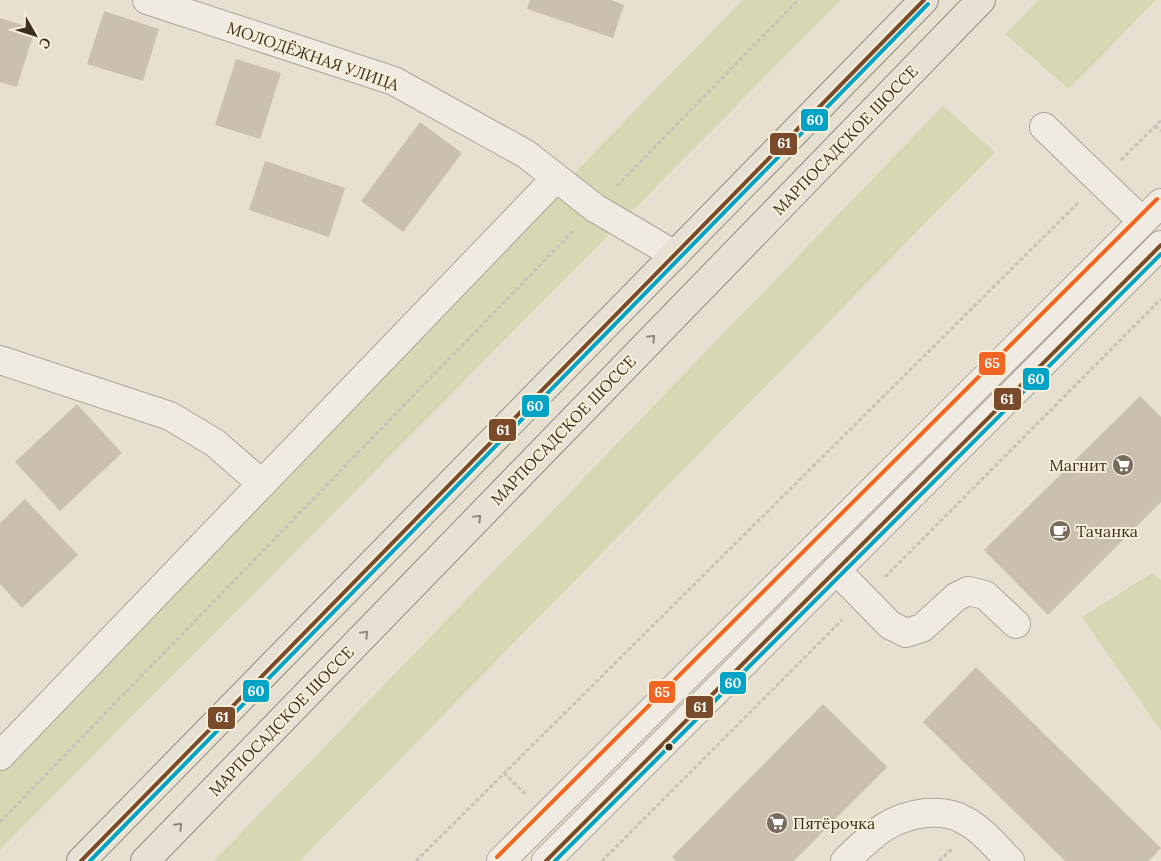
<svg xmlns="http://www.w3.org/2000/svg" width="1161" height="861" viewBox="0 0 1161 861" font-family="Lora,serif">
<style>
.green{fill:#d6d7b3}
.building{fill:#cbbfb2}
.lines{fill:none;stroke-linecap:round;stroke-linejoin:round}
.minor-casing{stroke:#ada599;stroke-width:30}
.major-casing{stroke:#928b80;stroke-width:30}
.path{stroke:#c8c2b9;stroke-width:3;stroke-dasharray:4 2.5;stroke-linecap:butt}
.minor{stroke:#efebe3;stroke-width:28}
.major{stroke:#e6e1d4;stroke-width:28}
.bus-1-casing{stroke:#f7eed8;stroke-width:8}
.bus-2-casing{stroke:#f7eed8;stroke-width:8}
.bus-3-casing{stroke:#f7eed8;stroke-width:8}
.bus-1{stroke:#7a4b2a;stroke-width:4}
.bus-2{stroke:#03a3c5;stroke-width:4}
.bus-3{stroke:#f26522;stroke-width:4}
.oneway{stroke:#92887a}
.bus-dot{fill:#3d2e20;stroke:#f7eed8;stroke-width:2}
.labels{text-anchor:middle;stroke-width:4;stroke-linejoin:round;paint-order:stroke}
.street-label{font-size:16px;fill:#3d2e20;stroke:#f7eed8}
.poi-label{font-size:16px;fill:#3d2e20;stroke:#f7eed8;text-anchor:start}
.line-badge{stroke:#f7eed8;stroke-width:2}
.badge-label{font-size:14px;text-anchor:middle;font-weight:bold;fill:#fff}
</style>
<rect width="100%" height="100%" fill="#e7e0d1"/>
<path class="green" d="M742,0H841L0,850V767Z
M1038,0H1156L1069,89L1005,34Z
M943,106L995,152L300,861H214Z
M1152,573L1161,580V731L1082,617Z"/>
<path class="building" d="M530,0H611L624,5L613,38L527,9Z
M104,11L159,29L143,81L87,64Z
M0,18L35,29L17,87L0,82Z
M236,59L281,73L260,139L215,125Z
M420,122L462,153L403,232L361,201Z
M265,161L345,188L329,237L249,210Z
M1140,396L1161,417V502L1048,615L984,550Z
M77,404L122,453L60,511L15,462Z
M25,499L78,555L22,608L0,584V523Z
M976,667L1161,848L1149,861H1065L923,722Z
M823,704L887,767L794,861H676L672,857Z"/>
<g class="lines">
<g class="minor-casing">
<path id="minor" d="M147,0L394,81L526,154L595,208L675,255
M1044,127L1142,221
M0,360L170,416L215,443L262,484
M836,570L890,625L906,633L922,628L956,597L968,591L985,595L1016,624
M0,756L556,178
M501,861L1161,203
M546,861L1161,245
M845,861C871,836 889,817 926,813C939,812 953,813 964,820C982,829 996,847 1010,861"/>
</g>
<g class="major-casing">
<path id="major" d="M81,861L924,0
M145,861L981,0"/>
</g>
<path class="path" d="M1155,126L1161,131
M1121,160L1161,120
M617,186L798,0
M885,577L1161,299
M504,773L525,794
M0,822L574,230
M416,861L1079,202
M602,861L842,620
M939,861L953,848"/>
<use href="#minor" class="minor"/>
<use href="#major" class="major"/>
<g class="bus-1-casing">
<path id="bus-1" d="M81,861L924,0
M546,861L1161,245"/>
</g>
<g class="bus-2-casing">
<path id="bus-2" d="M90,861L928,4
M555,861L1161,254"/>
</g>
<g class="bus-3-casing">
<path id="bus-3" d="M497,857L1157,199"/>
</g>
<use href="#bus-1" class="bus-1"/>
<use href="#bus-2" class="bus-2"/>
<use href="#bus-3" class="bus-3"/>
</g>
<defs><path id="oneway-chevron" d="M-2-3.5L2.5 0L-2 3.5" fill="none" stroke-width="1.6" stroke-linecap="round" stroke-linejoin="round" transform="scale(1.25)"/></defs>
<g class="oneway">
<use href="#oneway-chevron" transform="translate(652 338) rotate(-46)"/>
<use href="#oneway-chevron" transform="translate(478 518) rotate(-46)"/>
<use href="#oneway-chevron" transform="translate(365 634) rotate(-46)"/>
<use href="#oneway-chevron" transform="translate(179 826) rotate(-46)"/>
</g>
<defs>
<g id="supermarket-disc" transform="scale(1.125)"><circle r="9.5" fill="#786c5e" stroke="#f7eed8"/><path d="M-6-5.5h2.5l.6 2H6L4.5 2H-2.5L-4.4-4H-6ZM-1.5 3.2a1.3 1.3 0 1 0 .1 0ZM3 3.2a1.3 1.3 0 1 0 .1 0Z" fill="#fff"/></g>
<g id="cafe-disc" transform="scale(1.125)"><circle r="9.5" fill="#786c5e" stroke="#f7eed8"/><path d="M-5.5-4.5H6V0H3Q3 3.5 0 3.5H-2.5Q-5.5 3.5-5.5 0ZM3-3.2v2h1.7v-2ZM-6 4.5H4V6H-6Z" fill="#fff"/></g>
</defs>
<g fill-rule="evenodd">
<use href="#supermarket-disc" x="1123" y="465"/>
<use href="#cafe-disc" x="1060" y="531"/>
<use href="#supermarket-disc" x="777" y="823"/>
</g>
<circle class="bus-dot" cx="669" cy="747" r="4.5"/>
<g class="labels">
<g class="street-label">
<text transform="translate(313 56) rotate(19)" y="6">МОЛОДЁЖНАЯ УЛИЦА</text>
<text transform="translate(845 140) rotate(-46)" y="6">МАРПОСАДСКОЕ ШОССЕ</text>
<text transform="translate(563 430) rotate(-46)" y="6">МАРПОСАДСКОЕ ШОССЕ</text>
<text transform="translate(281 721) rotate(-46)" y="6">МАРПОСАДСКОЕ ШОССЕ</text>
</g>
<g class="poi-label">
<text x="1107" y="471" text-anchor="end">Магнит</text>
<text x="1076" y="537">Тачанка</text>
<text x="793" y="829">Пятёрочка</text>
</g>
</g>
<g class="line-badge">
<rect x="800" y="108" width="29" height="24" rx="5" fill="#03a3c5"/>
<rect x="769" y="132" width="29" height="24" rx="5" fill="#7a4b2a"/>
<rect x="978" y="351" width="28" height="25" rx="5" fill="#f26522"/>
<rect x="1022" y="367" width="28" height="24" rx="5" fill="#03a3c5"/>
<rect x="993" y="387" width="29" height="24" rx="5" fill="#7a4b2a"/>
<rect x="521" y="394" width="29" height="24" rx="5" fill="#03a3c5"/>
<rect x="488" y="418" width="29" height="24" rx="5" fill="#7a4b2a"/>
<rect x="719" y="671" width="28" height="24" rx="5" fill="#03a3c5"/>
<rect x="242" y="679" width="28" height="24" rx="5" fill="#03a3c5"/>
<rect x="648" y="680" width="28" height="24" rx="5" fill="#f26522"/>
<rect x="685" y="695" width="29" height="24" rx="5" fill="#7a4b2a"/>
<rect x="207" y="706" width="29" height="24" rx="5" fill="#7a4b2a"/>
</g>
<g class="badge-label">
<text x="815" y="125">60</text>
<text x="784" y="148">61</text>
<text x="992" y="368">65</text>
<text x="1036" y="384">60</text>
<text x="1007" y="404">61</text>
<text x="535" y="411">60</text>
<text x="503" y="435">61</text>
<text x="733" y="688">60</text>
<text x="256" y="696">60</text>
<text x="662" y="697">65</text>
<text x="700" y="712">61</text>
<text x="222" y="722">61</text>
</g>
<g transform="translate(35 35) rotate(129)" stroke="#f7eed8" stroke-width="4" paint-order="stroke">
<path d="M0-4L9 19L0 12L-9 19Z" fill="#3d2e20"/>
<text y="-8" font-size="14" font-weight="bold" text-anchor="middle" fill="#3d2e20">С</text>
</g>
</svg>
